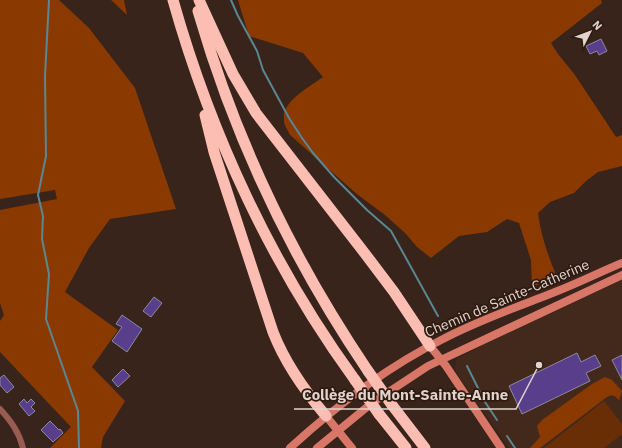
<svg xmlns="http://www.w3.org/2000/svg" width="622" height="448" viewBox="0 0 622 448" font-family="'IBM Plex Sans',sans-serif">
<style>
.built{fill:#43291b}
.green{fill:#6a2e06}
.forest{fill:#8a3a00}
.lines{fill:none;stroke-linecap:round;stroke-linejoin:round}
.stream{stroke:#598792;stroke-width:2}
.building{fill:#593e8b;stroke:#8e889f}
.street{stroke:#995c52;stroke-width:6}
.secondary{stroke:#d87667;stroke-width:8}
.highway{stroke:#fcbeb3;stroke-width:11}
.highway-bridge{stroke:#fcbeb3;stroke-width:11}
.labels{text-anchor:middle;stroke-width:3.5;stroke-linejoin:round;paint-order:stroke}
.street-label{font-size:14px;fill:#e1d4cd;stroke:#2e1a10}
.leader{fill:none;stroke:#e1d4cd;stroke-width:1.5}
.callout-dot{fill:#e1d4cd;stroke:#2e1a10;stroke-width:1.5}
.callout-label{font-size:15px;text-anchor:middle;font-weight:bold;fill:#e1d4cd;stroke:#2e1a10;stroke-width:3.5;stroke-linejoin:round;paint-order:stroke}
</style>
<rect width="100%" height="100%" fill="#38241a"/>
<path class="built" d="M622,280V448H509L456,372L455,366L457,359L462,356L485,344Z"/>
<path class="green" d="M604,401L622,424V434L604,448H544Z"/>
<path class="forest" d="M0,0H59L89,28L135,88L176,209L110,219L89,248L65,292L118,330L92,367L125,401L103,437L101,448H50L71,427L0,352V321L4,315L0,303V210L57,199L55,190L0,199Z
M111,0H124L127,15Z
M238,0H601L602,3L551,43L558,54L575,75L616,137L622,135V166L598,172L586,181L574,193L550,202L538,213C541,236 548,256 557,277L532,287L531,260L519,223L507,219L487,232L459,236L431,258L417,247L405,233L385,215L358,195L290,135C288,130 284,126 284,120C281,101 310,87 323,77L303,53L249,36Z
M605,377L612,380L622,391L619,400C615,396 613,394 607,397L540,448H530L540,437L537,426L542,420L592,384Z"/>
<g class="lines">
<path class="stream" d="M49,0L45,76L46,156L38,195L43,216L42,239L49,274L46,319L78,411L79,448
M231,0L238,16L257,51L263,70L289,118L302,138L313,153L334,177L367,210L391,231L438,316
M467,366L485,402L497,420
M507,436L515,448"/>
</g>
<path class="building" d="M601,39L607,51L599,55L597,51L590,54L586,46Z
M154,297L162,303L151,317L143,311Z
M122,315L142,329L127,352L112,341L122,327L116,324Z
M577,353L581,362L595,355L601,366L586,373L590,381L522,414L509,386Z
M622,355V380L612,360Z
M123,369L130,376L118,387L112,380Z
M4,375L14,387L7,393L0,385V378Z
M24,399L27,403L31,399L35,403L31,407L35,411L29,416L19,404Z
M50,421L59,430L60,429L63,433L53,442L41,430Z"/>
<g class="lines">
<path class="street" d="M0,409C11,421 19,432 23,448"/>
<path class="secondary" d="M430,346L446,366L501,448
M326,416L352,448
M290,448C337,405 387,367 443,339C477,321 514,308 550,294C574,285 598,273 622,263
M317,448L372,403L428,366L622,275"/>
<path class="highway" d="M173,0C211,135 272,266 355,380
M199,0L233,74L256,113L363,251L394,292L430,346
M198,11C235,139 293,260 368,371
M205,115L214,152L273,332C285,363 304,390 326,416
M392,405L425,448
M379,414L406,448"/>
<path class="highway-bridge" d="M368,371L392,405
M355,380L379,414"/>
</g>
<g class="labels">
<g class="street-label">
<text transform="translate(507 298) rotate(-23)" y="5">Chemin de Sainte-Catherine</text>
</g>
</g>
<path class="leader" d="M539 365L516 409H294"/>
<circle class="callout-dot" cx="539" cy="365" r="4"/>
<g class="callout-label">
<text x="405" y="400">Collège du Mont-Sainte-Anne</text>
</g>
<g transform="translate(590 32) rotate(48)" stroke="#2e1a10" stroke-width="3" paint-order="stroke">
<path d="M0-3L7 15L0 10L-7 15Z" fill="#e1d4cd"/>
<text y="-6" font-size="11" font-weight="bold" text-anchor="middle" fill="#e1d4cd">N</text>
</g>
</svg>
